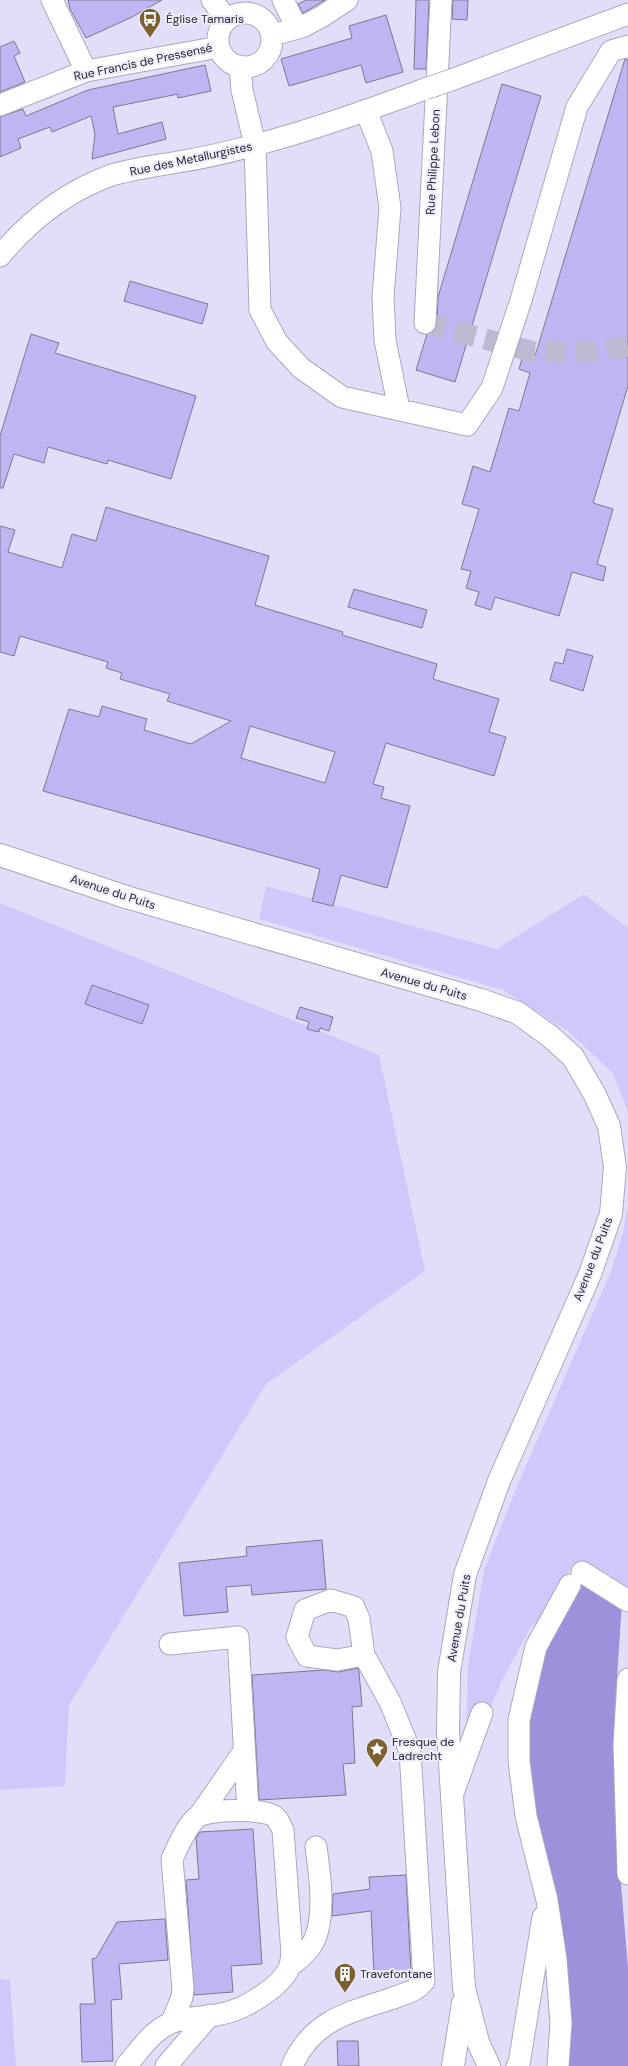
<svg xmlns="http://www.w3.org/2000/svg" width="628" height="2066" viewBox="0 0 628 2066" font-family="'DM Sans',sans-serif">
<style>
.green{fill:#d0c8fb}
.water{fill:#9f90db}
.building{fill:#c0b5f3;stroke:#7c7891;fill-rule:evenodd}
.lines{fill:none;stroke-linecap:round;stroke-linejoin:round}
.minor-tunnel{stroke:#bdb9d1;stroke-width:21;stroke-dasharray:21 10;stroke-linecap:butt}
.minor-casing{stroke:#aba7c1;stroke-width:23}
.major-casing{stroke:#aba7c1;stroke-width:24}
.minor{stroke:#fff;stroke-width:21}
.major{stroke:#fff;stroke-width:22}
.minor-bridge-casing{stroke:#aba7c1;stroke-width:23;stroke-linecap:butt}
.minor-bridge{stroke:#fff;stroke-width:21}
.labels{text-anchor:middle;stroke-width:4;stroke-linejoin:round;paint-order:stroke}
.poi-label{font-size:12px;fill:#292731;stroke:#efecfd;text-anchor:start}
.street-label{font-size:12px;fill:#292731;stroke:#efecfd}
</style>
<rect width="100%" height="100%" fill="#e2def9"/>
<path class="green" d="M266,886L497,949L584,894L628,928V1112L613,1073L569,1032L503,990L259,919Z
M0,903L379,1055L425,1271L266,1384L69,1705L65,1786L0,1790Z
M628,1205V1594L573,1564L544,1616L531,1627L502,1680L475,1747L465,1781L468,1665L484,1570L518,1484L610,1274L623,1233Z
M0,1979L10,1980L16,2066H0Z"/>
<path class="water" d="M584,1579L622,1603L614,1721V1769L615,1812L628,1968V2066H564L566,2023L554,1883L529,1804L525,1728L541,1651Z"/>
<path class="building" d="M68,0H162L132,17L86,38L70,9Z
M306,0H325L303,13L298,4Z
M416,0H429L426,69H414Z
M453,0H468L467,20L452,19Z
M386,15L403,72L366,83L361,65L289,86L281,59L352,38L349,26Z
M14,41L20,53L14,56L25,82L0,92V47Z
M625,59L628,60V386L593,503L613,509L597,564L606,567L603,581L572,572L559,616L495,597L491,610L475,605L479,592L466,588L471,571L461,569L479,509L462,504L473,466L490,472L509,408L519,411L530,373L519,369L524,352L535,356Z
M205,65L211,91L178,98V94L113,107L118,134L162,122L166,139L92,159L95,134L91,116L52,132L50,127L18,139L21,148L0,157V117L23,109L26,116L88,90Z
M502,84L541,96L455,382L416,370L427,334L435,330L437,324L438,297Z
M130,281L208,304L202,324L124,301Z
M31,334L59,343L55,353L196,396L171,479L108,460L107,464L48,447L44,463L14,454L3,488H0V436Z
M106,507L269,556L255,605L343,632L342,635L437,664L433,679L499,699L489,732L506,737L494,776L386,743L373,784L384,787L381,798L410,806L387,888L341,875L333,906L312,901L320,869L43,791L69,709L99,717L102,706L147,719L144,730L191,744L231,721L167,701L170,694L120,679L122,673L106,668L108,662L20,636L14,656L0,652V526L15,530L8,552L62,568L72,534L96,541ZM250,726L335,752L325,783L241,758Z
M354,589L427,610L422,628L348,607Z
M567,649L593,656L583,691L550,680L555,662L563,664Z
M92,985L149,1005L142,1024L85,1004Z
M300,1007L333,1017L329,1031L320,1028L319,1032L307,1029L309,1022L296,1018Z
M322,1540L326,1589L252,1595L251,1585L226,1587L228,1612L184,1616L179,1563L247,1556L246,1547Z
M358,1668L359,1672L362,1706L352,1707L355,1763L343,1764L346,1795L259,1800L252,1675L324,1670L339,1672Z
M253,1829L262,1964L231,1966L233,1992L194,1995L186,1880L199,1879L196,1838L200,1832Z
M406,1875L411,1973H374L371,1911L332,1916L333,1894L370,1889L369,1877Z
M165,1919L168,1960L119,1964L122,1999L111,2000L113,2061L82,2062L80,2004H95L92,1959L96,1958L117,1922Z
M337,2041H358L359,2066H338Z"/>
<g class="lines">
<path class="minor-tunnel" d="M425,323L534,352H593L628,346"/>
<g class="minor-casing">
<path id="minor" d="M52,0L86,71
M212,0L227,20
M283,0L297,28
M218 40a27 27 0 1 1 54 0a27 27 0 1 1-54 0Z
M272,35L302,27L321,17L347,0
M240,66L242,90L255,145L260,310L277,342L301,368L342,397L467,425L492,388L521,300L577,107L611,51L628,46
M454,79L628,14
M0,105L86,71L219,47
M366,111L382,151L390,208L383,297L385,340L399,409
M0,256C29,221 66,192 109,176C131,169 155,166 178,162C204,158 229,152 255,145C313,130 369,110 425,89
M425,323L441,0
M582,1572L628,1601
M170,1644L238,1637L248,1810
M628,1679L624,1744L628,1874
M452,1796L482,1713
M199,1816L244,1751
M290,1966C296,1961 303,1956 308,1950C328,1927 320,1875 316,1847
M126,2066C140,2050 152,2030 173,2022C189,2016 205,2018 221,2014C243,2010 281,1988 290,1966C291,1963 291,1958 292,1954L283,1830C281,1827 279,1820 275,1817C264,1808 205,1808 195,1819C185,1829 178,1846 172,1859L183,1989L182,1997L172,2022
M166,2066L210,2015
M292,2066C313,2018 352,2012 396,1997C406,1993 417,1991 424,1981L410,1751L390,1702L364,1655L359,1619L354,1607L331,1600L305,1610L297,1637L307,1656L337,1660L364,1655
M517,2066L519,2064L543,1917
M558,2066L561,2023L556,1959L547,1900L526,1816L519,1761V1720L536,1647L570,1585"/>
</g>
<g class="major-casing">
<path id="major" d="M0,855L126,897L481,1000L518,1013L551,1037L573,1057L595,1095L609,1126L615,1167L611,1214L590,1274L499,1481L465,1575L449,1672L448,1731L464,1988L478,2042L489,2066
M453,2066L463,2003"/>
</g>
<use href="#minor" class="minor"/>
<use href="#major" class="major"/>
<g class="minor-bridge-casing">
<path id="minor-bridge" d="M425,89L454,79"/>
</g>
<use href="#minor-bridge" class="minor-bridge"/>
</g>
<defs>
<g id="bus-pin" transform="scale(1.15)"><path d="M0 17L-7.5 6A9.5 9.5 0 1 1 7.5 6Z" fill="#7b6233" stroke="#efecfd"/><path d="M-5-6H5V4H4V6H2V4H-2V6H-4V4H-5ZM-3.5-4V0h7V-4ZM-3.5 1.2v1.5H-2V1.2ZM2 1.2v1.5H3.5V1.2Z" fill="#fff"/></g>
<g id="sight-pin" transform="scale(1.15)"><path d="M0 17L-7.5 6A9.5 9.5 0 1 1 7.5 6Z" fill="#7b6233" stroke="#efecfd"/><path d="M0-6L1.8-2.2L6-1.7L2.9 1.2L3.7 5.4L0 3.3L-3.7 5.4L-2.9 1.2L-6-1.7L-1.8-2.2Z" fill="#fff"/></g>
<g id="building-pin" transform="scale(1.15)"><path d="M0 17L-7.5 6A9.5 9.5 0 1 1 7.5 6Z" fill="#7b6233" stroke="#efecfd"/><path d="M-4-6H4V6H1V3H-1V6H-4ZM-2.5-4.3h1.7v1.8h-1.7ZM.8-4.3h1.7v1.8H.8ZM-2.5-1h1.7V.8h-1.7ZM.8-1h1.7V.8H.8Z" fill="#fff"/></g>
</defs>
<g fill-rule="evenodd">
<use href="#bus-pin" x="150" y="19"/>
<use href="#sight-pin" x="377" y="1749"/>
<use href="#building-pin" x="345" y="1974"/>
</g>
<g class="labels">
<g class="poi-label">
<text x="166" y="23">Église Tamaris</text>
<text x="392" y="1746">Fresque de<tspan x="392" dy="14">Ladrecht</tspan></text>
<text x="360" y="1978">Travefontane</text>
</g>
<g class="street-label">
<text transform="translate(143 62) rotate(-12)" y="4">Rue Francis de Pressensé</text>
<text transform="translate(191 159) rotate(-12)" y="4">Rue des Metallurgistes</text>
<text transform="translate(433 162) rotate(-87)" y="4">Rue Philippe Lebon</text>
<text transform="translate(113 892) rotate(18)" y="4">Avenue du Puits</text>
<text transform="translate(424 984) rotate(16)" y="4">Avenue du Puits</text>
<text transform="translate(593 1259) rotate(-69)" y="4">Avenue du Puits</text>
<text transform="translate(459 1618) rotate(-80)" y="4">Avenue du Puits</text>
</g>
</g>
</svg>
